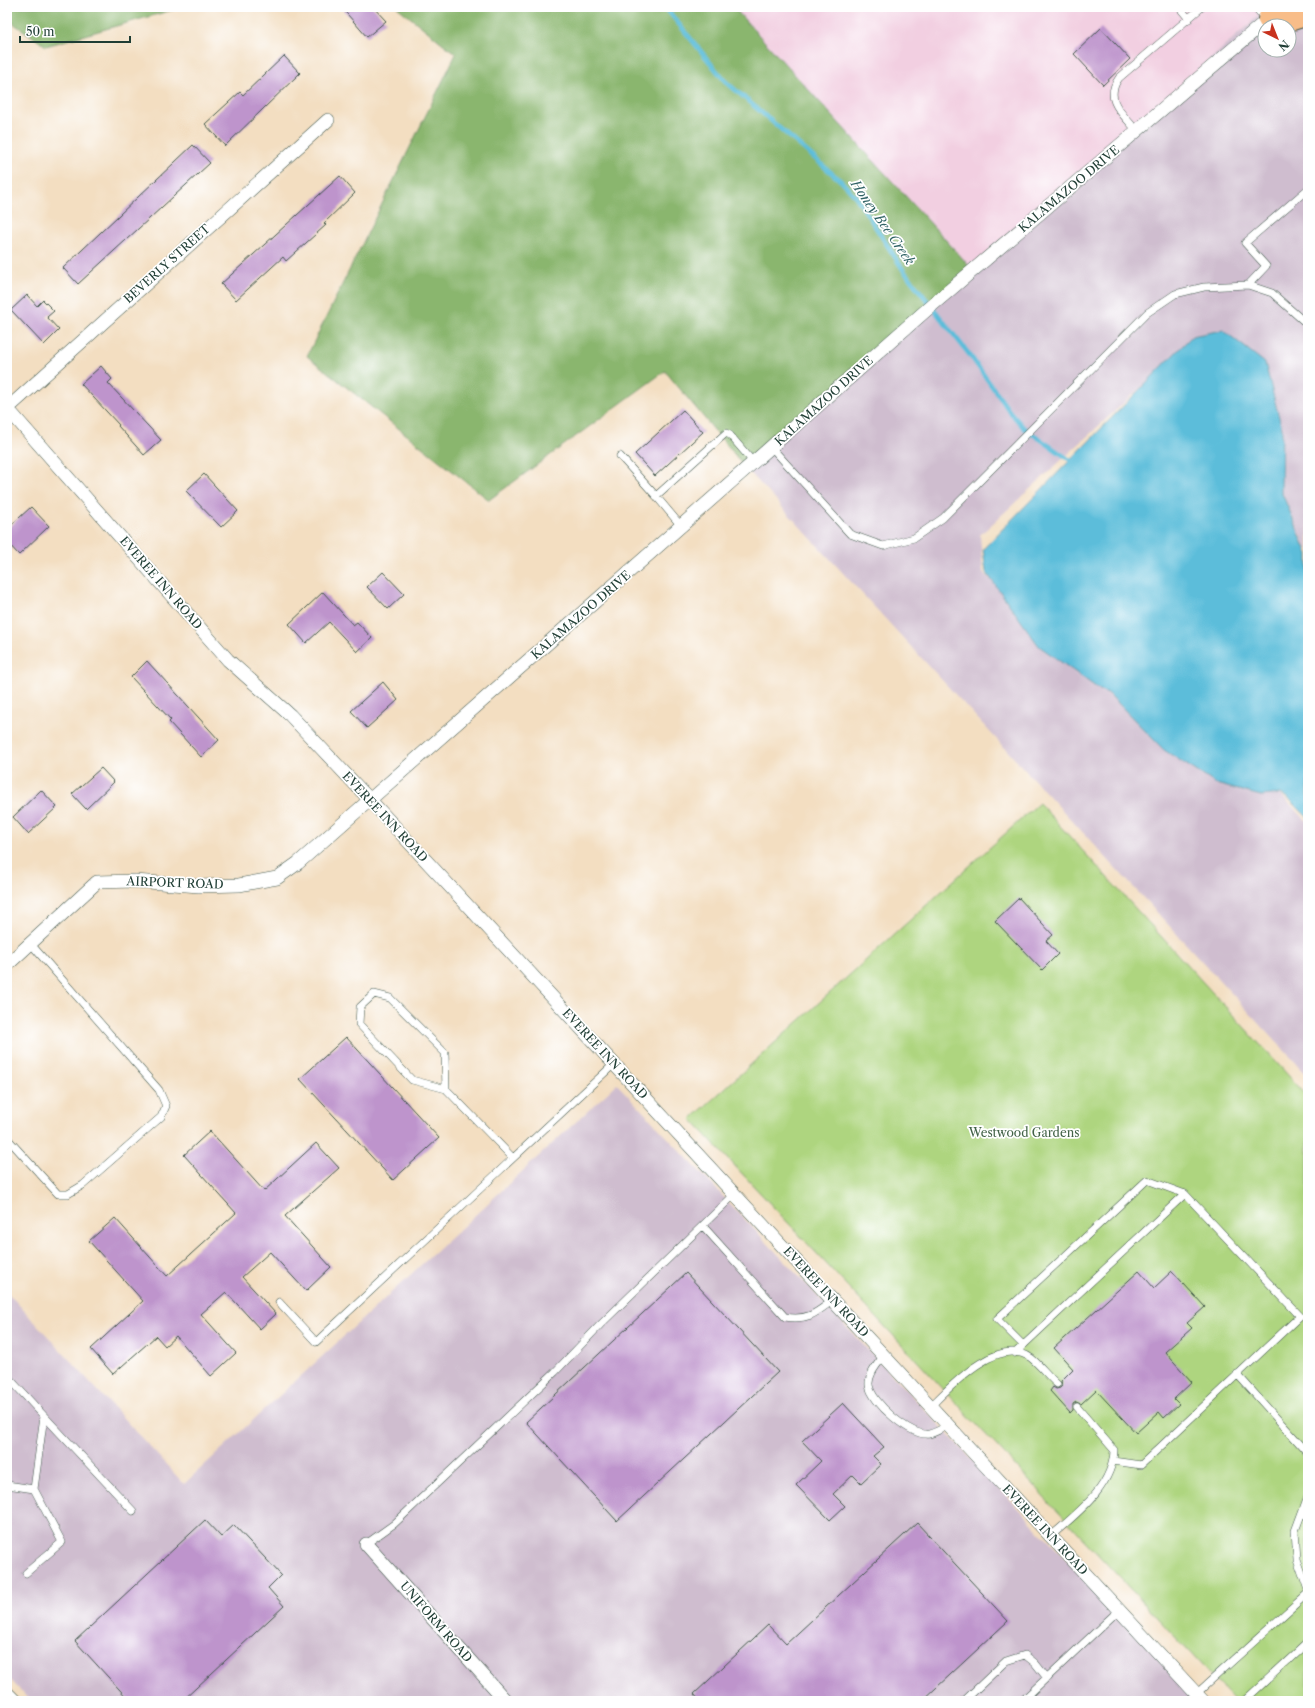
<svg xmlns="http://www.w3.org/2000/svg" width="1315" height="1708" viewBox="0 0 1315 1708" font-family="'Libre Caslon Text',serif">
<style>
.built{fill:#f2cfe1}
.industrial{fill:#cfbdcf;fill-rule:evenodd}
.green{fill:#aed57f;stroke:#66895a}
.forest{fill:#8ab66e;stroke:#547a51}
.water{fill:#5cbdda;stroke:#3e7d87}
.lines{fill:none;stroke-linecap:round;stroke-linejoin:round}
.stream{stroke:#5cbdda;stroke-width:4.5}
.building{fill:#be94cc}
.lane-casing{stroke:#3f5549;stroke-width:8}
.street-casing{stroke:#3f5549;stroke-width:14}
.highway-casing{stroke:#3f5549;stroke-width:24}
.lane{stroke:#fff;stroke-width:7}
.street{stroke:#fff;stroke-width:13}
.highway{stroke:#f8bd89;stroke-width:22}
.labels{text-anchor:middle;stroke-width:3.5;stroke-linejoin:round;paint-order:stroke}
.street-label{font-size:12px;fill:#1f3d34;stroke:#fff}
.park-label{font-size:12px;fill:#436347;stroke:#fff}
.water-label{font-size:13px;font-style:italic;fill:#316366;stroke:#fff}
</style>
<rect width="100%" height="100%" fill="#fff"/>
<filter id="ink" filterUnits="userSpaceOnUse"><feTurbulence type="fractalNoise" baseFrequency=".025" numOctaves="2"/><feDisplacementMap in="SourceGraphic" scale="8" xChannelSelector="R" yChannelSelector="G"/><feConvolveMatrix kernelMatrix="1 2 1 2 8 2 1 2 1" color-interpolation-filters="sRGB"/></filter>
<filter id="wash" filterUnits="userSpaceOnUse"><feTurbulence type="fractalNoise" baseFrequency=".012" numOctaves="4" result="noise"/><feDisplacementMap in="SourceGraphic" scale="16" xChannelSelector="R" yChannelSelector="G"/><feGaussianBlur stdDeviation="0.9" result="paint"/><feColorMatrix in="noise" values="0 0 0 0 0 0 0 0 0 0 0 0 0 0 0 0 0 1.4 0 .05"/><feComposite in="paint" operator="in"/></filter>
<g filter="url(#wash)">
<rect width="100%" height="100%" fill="#f3dec1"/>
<path class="built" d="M733,7H1268L975,272Z"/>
<path class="industrial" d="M1268,7H1308V552L1275,477L1262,370L1217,330L1188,344L980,535L983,572L1137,722L1233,774L1280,794L1308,822V1076L745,467L975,272ZM1265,26H1289V50H1265Z
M617,1084L1200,1701H30L7,1676V1292L184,1484Z"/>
<path class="green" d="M1039,803L1308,1097V1701H1235L691,1119Z"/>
<path class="forest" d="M7,7H183L46,46L7,19Z
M397,7H733L975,272L745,467L665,371L489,500L307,356L456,54Z"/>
<path class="water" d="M1223,330L1265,363L1282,429L1281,491L1308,554V818L1290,800L1281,794L1261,796L1216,784L1164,750L1108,693L1100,690L1039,646L986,572L983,549L1192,336Z"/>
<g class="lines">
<path class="stream" d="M665,7L725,81L841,181L856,197L904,271L972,358L1010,412L1024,428L1070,460"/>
</g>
<g id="blocks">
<path class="building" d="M341,7H373L386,21L367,37Z
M1101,28L1130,59L1103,85L1074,54Z
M284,56L300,73L225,146L205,124L240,92L243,95Z
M193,145L210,163L78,284L63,268Z
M340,176L355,193L324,223L326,225L286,261L283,257L236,300L221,284Z
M27,295L37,306L43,300L54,311L47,317L59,330L44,345L11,310Z
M101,366L112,379L108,383L161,440L144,455L118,426L119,425L81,384Z
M683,410L703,432L655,476L635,454Z
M204,474L238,511L221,527L186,491Z
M31,507L49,526L19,555L7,542V529Z
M383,572L404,594L388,609L367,587Z
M323,592L353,625L357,622L372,638L357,652L329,622L306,643L289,624Z
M147,661L219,740L201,757L169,722L171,720L131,677Z
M383,682L398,700L367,728L351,711Z
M101,768L114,782L86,809L72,794Z
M41,790L57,807L28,834L13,817Z
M1019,898L1053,935L1046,941L1058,954L1042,970L995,921Z
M346,1037L439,1138L393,1180L300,1079Z
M210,1131L264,1191L316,1143L339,1168L285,1216L331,1267L306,1291L270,1252L242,1277L276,1314L260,1329L226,1292L201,1314L236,1353L211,1376L176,1336L165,1346L156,1336L113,1374L91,1349L143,1301L89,1241L115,1218L167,1276L236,1213L184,1155Z
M1139,1271L1154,1288L1172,1271L1205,1307L1187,1323L1192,1328L1165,1352L1192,1382L1174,1399L1179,1404L1164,1418L1159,1412L1136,1433L1096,1390L1081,1404L1076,1402L1073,1404V1410L1070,1413L1050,1391L1053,1387L1056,1389L1060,1388L1062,1385L1061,1381L1073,1369L1054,1348Z
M686,1273L778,1372L617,1521L526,1422Z
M843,1403L884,1447L873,1456L881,1464L861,1483L853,1475L833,1494L845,1506L830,1520L796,1485L821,1461L802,1441Z
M205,1520L221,1537L234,1525L281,1575L268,1588L284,1606L182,1701H130L75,1641Z
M917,1523L1008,1621L922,1701H700L694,1694L768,1625L786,1644Z"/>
</g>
</g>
<g filter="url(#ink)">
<use href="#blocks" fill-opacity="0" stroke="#3f5549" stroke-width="1"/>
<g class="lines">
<g class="lane-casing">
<path id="lane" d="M1179,7L1189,19
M1137,131C1123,114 1103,100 1119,78L1202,7
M1248,285L1266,266L1245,243L1308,189
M772,448L850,534L883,546L914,538L943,518L1147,313L1175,294L1204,287L1248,285L1272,293L1308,325
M620,456L656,496
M682,527L656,496L726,433L730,435L754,463
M446,1089L445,1053L390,998L374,994L360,1007L359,1024L412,1080L446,1089L513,1158
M7,1138L58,1194H68L83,1185L161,1117L166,1106L159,1090L30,943
M703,1226L785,1317C808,1321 816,1313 833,1300
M279,1302L316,1342L614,1064
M1023,1345L997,1319L1147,1180L1185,1194
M1015,1353L1185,1194L1300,1316L1141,1465L1113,1461
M884,1355C878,1364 868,1374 869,1385C871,1402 911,1437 929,1434C935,1433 943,1428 949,1425
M1237,1374L1308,1453
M7,1376L44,1416L34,1489L62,1542L26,1573
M931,1406C952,1385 998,1335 1031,1358C1040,1365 1048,1376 1057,1384
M44,1416L133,1511
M7,1485L34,1489
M1308,1496L1295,1531L1297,1559L1308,1590
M1051,1536C1077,1513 1113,1487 1114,1450L1077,1407
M366,1544L394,1524L555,1372L600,1325L735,1194
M1196,1694L1308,1593
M964,1701L1006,1661L1025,1655L1035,1663L1047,1678
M1022,1701L1119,1610
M1244,1701L1308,1642"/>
</g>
<g class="street-casing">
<path id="street" d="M1259,7L1269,19
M7,408L228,660L290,715L370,800L1203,1701
M7,409L328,120
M7,965L97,882L135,881L199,886L239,885L277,878L298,863L931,306L1274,14
M366,1544L506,1701
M7,1693L15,1701"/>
</g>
<g class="highway-casing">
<path id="highway" d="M1277,7L1269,19L1289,20L1308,14"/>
</g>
<use href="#lane" class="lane"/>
<use href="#street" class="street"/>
<use href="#highway" class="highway"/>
</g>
</g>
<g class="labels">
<g class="street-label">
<text transform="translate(1069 189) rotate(-40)" y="4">KALAMAZOO DRIVE</text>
<text transform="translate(167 264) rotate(-42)" y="4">BEVERLY STREET</text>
<text transform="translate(824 401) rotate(-42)" y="4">KALAMAZOO DRIVE</text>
<text transform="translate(161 583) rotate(49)" y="4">EVEREE INN ROAD</text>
<text transform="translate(581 615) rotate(-41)" y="4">KALAMAZOO DRIVE</text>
<text transform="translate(385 817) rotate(47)" y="4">EVEREE INN ROAD</text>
<text transform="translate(175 883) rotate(2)" y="4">AIRPORT ROAD</text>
<text transform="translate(605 1054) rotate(47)" y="4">EVEREE INN ROAD</text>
<text transform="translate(826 1292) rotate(47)" y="4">EVEREE INN ROAD</text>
<text transform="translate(1045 1530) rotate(47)" y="4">EVEREE INN ROAD</text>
<text transform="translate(436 1622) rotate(49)" y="4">UNIFORM ROAD</text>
</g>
<g class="park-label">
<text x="1024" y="1137">Westwood Gardens</text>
</g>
<g class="water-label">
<text transform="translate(883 222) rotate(55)" y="5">Honey Bee Creek</text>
</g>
</g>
<rect width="1315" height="1708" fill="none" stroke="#fff" stroke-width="24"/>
<g transform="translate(1277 38) rotate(137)"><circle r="19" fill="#ffffff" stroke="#a5b1ae"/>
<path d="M0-3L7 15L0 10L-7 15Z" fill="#c8321e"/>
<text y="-6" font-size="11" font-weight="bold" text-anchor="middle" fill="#1f3d34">N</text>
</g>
<path d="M20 36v6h110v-6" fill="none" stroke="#1f3d34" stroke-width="2"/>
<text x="26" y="36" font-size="12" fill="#1f3d34" stroke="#ffffff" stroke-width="3" paint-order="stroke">50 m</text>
</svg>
